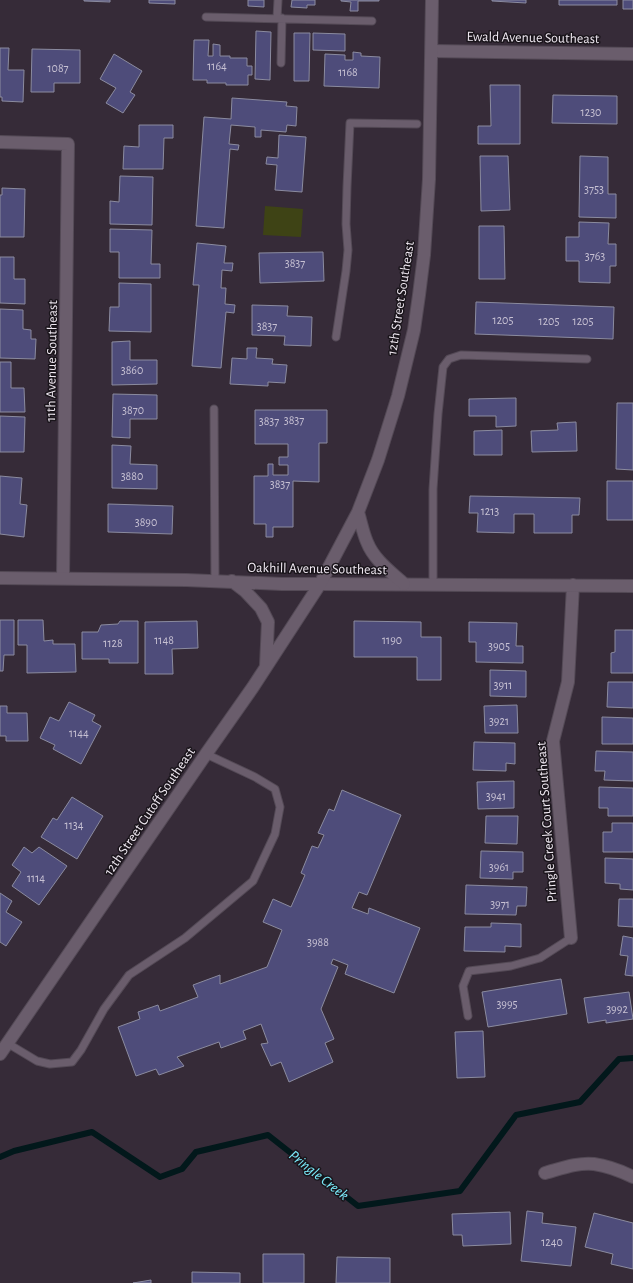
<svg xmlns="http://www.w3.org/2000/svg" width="633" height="1283" viewBox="0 0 633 1283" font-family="'Alegreya Sans',sans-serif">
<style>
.green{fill:#3e4315}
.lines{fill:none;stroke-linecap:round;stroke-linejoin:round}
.stream{stroke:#02181b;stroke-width:6}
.building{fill:#4e4c7a;stroke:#8b8b9f}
.lane-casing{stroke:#544a56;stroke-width:9}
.street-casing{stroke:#544a56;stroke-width:14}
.secondary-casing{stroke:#544a56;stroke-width:14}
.lane{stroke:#6a5d6c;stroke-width:7}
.street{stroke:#6a5d6c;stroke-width:12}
.secondary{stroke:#6a5d6c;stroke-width:12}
.labels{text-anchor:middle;stroke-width:3;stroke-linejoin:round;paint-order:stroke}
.number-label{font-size:12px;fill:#c7c1d3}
.street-label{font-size:14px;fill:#efe8f1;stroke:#1a151b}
.water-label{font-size:15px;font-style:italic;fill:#7aecfc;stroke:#1a151b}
</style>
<rect width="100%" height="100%" fill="#362b38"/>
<path class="green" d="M265,206L303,209L301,237L263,235Z"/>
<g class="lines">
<path class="stream" d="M0,1157L14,1151L92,1132L160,1177L182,1169L196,1152L268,1135L358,1206L460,1191L516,1115L580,1102L619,1059L633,1058"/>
</g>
<path class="building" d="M84,0H110V2L84,1Z
M149,0H175V4L149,3Z
M248,0H264V7L248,6Z
M292,0H315V5H307V8L291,7Z
M341,0H379V1H358V11H350L351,2L341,1Z
M492,0H526V3L492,1Z
M559,0H617V5H559Z
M623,0H633V9H623Z
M256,31L271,32L270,80L255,79Z
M294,33H310L309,81H294Z
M313,33L345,34V51L313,50Z
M194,40H209L208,56H213V44L220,45V56H230V58H247V66H252V75H248V85H226V83H207V80H193Z
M0,48H9L8,70H24L23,102L2,101V97H0Z
M32,49L80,50V83H54V92H31Z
M353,52L361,53V56L380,57L379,88L324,86L325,54L345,55V60H353Z
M114,54L142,71L130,92L135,95L123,113L106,103L116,88L100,79Z
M490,85H520V144H478V126H491Z
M553,95L617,96V124L552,123Z
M232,98L287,102L286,106L297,107L296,126L287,125L286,132L261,130V137H255V127L231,125L229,144L239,145L238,150L230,149L224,228L196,226L204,117L231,119Z
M139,125H173V138H164L163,169H123L124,146L139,147Z
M279,135L306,137L302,192L275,190L277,165L266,164L267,157L278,158Z
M480,156H508L510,210L481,211Z
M580,156L608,157V194H616V218L579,217Z
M120,176L153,177L152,225L110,224V201L119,202Z
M2,188L25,189L24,237H0V195H2Z
M579,222L609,223L608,244H616V266H610V283L579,282V261H566V237H579Z
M479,226H504L505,279H479Z
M110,229L152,230L151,264H160V278H119V252H110Z
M197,243L226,246L224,263H233L232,271L222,270L221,288H226L225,304L235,305L234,313L226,312L221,368L192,366L199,285H193Z
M323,252L324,281L260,283L259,253Z
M0,257H14V279H25V304L0,303Z
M119,283L151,284V332L109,331L110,307H119Z
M476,302L614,307L613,339L475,334Z
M252,305L288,306L287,316L312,317L311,346L284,345L285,336L252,335Z
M0,309L23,310V329L31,330V339H36L35,359L0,358Z
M130,341V360H157V384L112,385V342Z
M247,348H257L256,358L273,359L272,364L287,365L285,383L268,382V386L230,384L232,358L247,359Z
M0,362H11V388H24L25,412H0Z
M113,394L157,395V419H130V438L112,437Z
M516,398V426L496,427V416H469V399Z
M617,403H633V470L616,469Z
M255,410H327V443H319V482L293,481V527H273V537H266V524H254V476H268V464H273V475H288V465H279V457H288V444H255Z
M0,416L25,417L24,452H0Z
M576,422L577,451L532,452L531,431L558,430L557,423Z
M502,430V455H474V431Z
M112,445L131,446L130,464L157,465V489L112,488Z
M0,476L22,478L20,504L27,505L24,537L0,534Z
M607,481H633V520H607Z
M470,496L580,498L579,515H572V533H534V514H514V533L477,532L478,513H469Z
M108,504L173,506L172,534L108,532Z
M0,620H14V655H4L3,671H0Z
M18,620H43L44,641L53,640V644H75L76,672L27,673V645H18Z
M120,621H138V663H109V659H82V632H98L101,625L118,624Z
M197,621L198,648L172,649L173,674H145V622Z
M354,621L421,622V637H441V680H417V657H354Z
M469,622L517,623L516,646H523V663L476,662V642H469Z
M615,630H633V673H611V653L615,652Z
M490,670L526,671V697L490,696Z
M608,682H633V708L607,707Z
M69,702L95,715L92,721L101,726L81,764L53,749L55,745L40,738L50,717L59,721Z
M517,705L518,733H485L484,706Z
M0,706H7V713H27L28,741H6V736H0Z
M602,717L633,718V744H602Z
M474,742L515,743V764L506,763V771L473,770Z
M596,751L633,752V781L604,780L605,771H595Z
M514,781V808L478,809L477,782Z
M599,787L633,788V816H608V808H599Z
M342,790L401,815L367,895L359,892L352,908L368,914L369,908L420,928L394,993L345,974L348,965L333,959L331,964L338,967L321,1009L334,1039L325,1043L333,1062L289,1082L281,1062L271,1066L261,1044L268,1043L261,1024L243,1031L246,1039L221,1048L219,1042L177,1057L184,1066L159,1075L156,1069L136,1076L118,1027L140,1019L138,1012L158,1005L160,1011L198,997L193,985L220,975V984L267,967L282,930L263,922L273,899L291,907L305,875L301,873L312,846L318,848L324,835L318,833L329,809L334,811Z
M72,797L103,816L77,859L41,837L53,818L57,820Z
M486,816H518L517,844L485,843Z
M612,823H633V852H603V832H612Z
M24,847L32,853L39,847L67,866L39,905L12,886L21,872L12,865Z
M481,851L523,852V872H513V879L480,878Z
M605,858L633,859V890L620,889V884L605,883Z
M466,885L527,887L526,906H517L516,915L465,914Z
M0,893L12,901L6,912L22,922L6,946L0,942Z
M619,899H633V927L618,926Z
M491,923L521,924V947L505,946V952L464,951L465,927H491Z
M623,936L633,938V976L625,975L628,956L620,955Z
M561,979L567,1014L488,1027L482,992Z
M629,992L633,1019L606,1023V1020L588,1023L584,998Z
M483,1031L485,1077L457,1078L455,1032Z
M527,1211L543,1213L542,1223L576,1227L571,1266L521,1261Z
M510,1212L511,1244L463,1246L462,1235H453L452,1214Z
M594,1213L633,1223V1269L611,1264L613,1254L585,1247Z
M263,1254H304V1283H263Z
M337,1257L390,1258V1283H336Z
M192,1272L240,1273V1283H192Z
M151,1280V1283H133Z"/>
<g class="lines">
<g class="lane-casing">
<path id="lane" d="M206,17L372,21
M277,18L278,0
M281,63L282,18
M336,337L346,271L348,250L346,224L347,187L350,123L417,124
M214,409L215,581
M433,584V489L438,414L443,367L449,359L461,355L587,359
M468,1016L463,986L469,971L511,966L540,958L571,938
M7,1043L37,1061L50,1064L72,1062L81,1050L104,1009L129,975L185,938L253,881L275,834L280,807L275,789L255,777L206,754"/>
</g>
<g class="street-casing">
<path id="street" d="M432,51L633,54
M0,142L68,144L63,578
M320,584L633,586
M571,938L553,741L568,682L573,585
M545,1173C560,1169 578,1162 594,1164C608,1166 621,1171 633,1177"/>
</g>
<g class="secondary-casing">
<path id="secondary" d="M358,512C361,522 363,533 367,542C374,560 391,572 404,584
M0,578L186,580L282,584H320
M232,581L245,591L261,608L268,622L266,666
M0,1054L206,754L253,687L320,584L358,512L378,460L398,396L414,330L419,295L424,255L429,179L432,0"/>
</g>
<use href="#lane" class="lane"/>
<use href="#street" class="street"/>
<use href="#secondary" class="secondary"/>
</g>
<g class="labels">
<g class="number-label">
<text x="217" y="70">1164</text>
<text x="58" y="72">1087</text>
<text x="348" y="76">1168</text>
<text x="591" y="116">1230</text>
<text x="594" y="193">3753</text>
<text x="595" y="260">3763</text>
<text x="295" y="267">3837</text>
<text x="503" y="324">1205</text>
<text x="549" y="325">1205</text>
<text x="583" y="325">1205</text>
<text x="267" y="330">3837</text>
<text x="132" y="374">3860</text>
<text x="133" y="414">3870</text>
<text x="294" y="424">3837</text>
<text x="269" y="425">3837</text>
<text x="132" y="480">3880</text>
<text x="280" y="488">3837</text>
<text x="490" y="515">1213</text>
<text x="146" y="526">3890</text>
<text x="164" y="644">1148</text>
<text x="392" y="644">1190</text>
<text x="113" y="647">1128</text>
<text x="499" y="650">3905</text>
<text x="503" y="689">3911</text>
<text x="499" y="725">3921</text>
<text x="79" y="737">1144</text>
<text x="496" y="800">3941</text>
<text x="74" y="829">1134</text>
<text x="499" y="871">3961</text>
<text x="36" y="882">1114</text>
<text x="500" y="908">3971</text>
<text x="318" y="946">3988</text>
<text x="507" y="1008">3995</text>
<text x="617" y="1013">3992</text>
<text x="552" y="1246">1240</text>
</g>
<g class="street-label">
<text transform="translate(533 37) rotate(1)" y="5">Ewald Avenue Southeast</text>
<text transform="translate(400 298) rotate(-81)" y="5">12th Street Southeast</text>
<text transform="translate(51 361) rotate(-89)" y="5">11th Avenue Southeast</text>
<text transform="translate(317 568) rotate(1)" y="5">Oakhill Avenue Southeast</text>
<text transform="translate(149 811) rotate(-56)" y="5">12th Street Cutoff Southeast</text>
<text transform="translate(546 822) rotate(-94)" y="5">Pringle Creek Court Southeast</text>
</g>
<g class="water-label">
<text transform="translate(319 1175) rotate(38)" y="5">Pringle Creek</text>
</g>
</g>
</svg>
